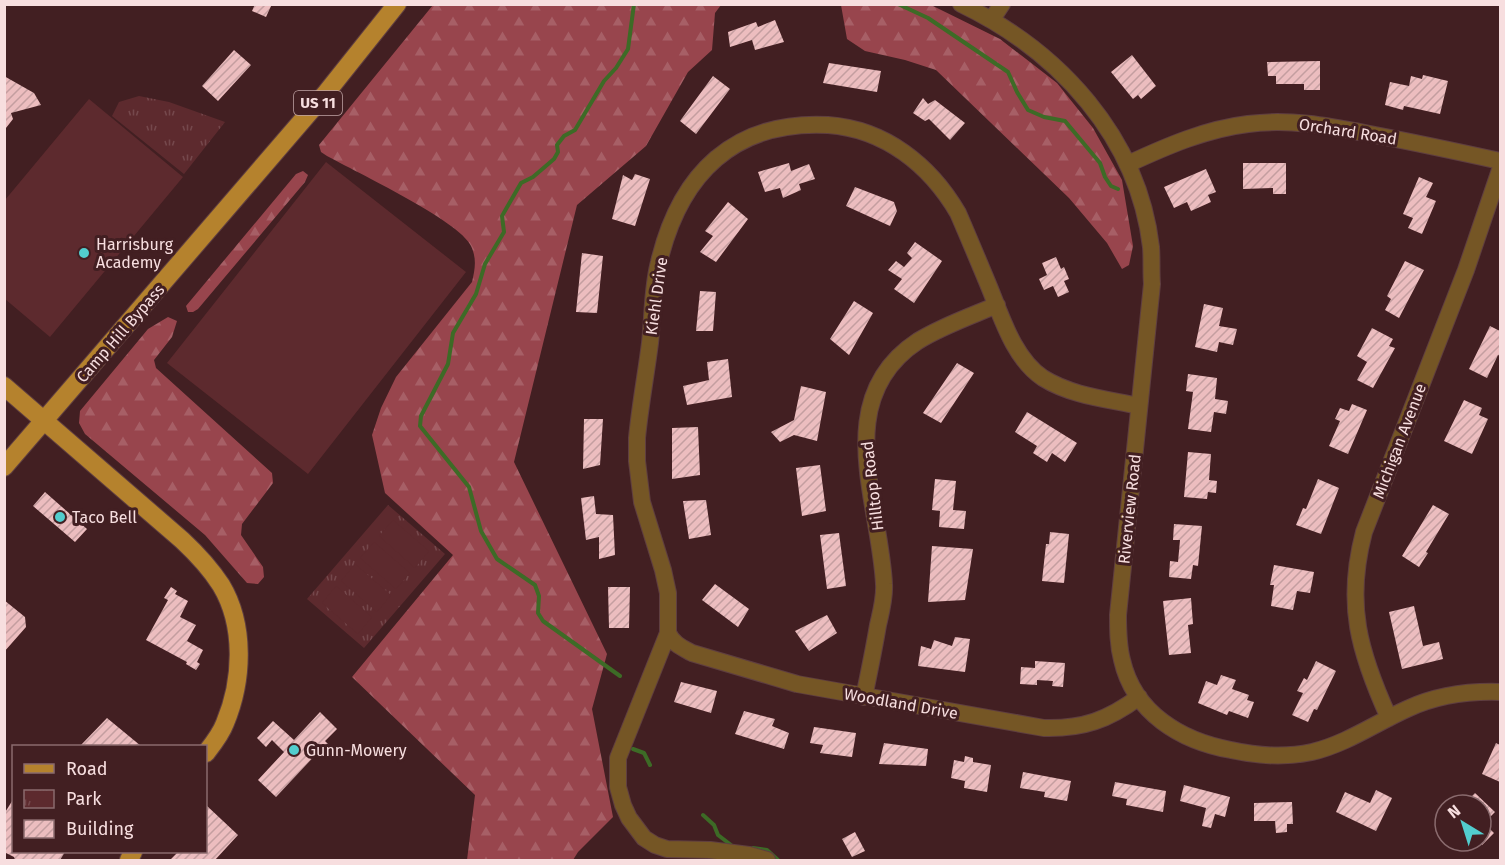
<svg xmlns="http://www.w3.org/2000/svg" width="1505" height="865" viewBox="0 0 1505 865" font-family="'Fira Sans',sans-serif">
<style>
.forest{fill:url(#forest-firs)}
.park{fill:url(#park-tufts)}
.pitch{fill:#5d2a2e}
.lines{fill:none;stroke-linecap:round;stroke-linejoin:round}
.stream{stroke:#3d6b26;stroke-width:4}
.building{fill:url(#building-hatch)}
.minor-casing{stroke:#5f3e40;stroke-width:18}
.major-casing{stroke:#5f3e40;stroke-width:20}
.minor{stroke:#755625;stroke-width:16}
.major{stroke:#b5822d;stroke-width:18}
.poi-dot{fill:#52cdce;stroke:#421f22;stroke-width:2}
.labels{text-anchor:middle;stroke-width:6;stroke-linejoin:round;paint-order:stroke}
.shield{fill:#421f22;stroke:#c1a5a6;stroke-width:1.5}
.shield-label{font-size:15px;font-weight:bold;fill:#f7dedf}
.street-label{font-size:16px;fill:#f7dedf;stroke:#421f22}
.poi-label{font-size:16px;fill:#f7dedf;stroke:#421f22;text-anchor:start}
</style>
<defs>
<pattern id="forest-firs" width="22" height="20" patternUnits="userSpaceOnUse" patternTransform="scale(1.5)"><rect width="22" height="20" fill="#98454d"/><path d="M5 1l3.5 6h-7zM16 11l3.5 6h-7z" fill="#a75f66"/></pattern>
<pattern id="park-tufts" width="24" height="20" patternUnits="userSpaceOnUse" patternTransform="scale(1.5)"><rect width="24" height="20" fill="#5d2a2e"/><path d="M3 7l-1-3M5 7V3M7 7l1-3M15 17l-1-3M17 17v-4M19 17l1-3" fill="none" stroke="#75484c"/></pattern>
<pattern id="building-hatch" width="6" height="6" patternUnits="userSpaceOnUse" patternTransform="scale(1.5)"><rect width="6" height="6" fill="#ecbdbf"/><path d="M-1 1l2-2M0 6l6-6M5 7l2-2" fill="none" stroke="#c49ea0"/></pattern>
</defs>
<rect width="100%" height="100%" fill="#421f22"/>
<path class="forest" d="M433,5H721L715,13L712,50L688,72L646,146L577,205L514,462L607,654L592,709L613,817L578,852L573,860H467L475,795L352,677L453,555L385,493L372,435L381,408L396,377L472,282C475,269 477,259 471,246C460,221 356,172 327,156L321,152L319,145Z
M841,5H931L1000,39L1057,83L1093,128L1122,180L1133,246L1129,265L1122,269L1107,243L1069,198L936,70L905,60L865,51L847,39Z
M303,171L308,175L305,182L198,309L193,312H188L186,306L296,174Z
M168,317L177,321L172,337L154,360L156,368L272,473L273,483L242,524L241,535L263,567L264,577L258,584L247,583L205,535L85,434L79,423L80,411L148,329Z"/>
<path class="park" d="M139,96L169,102L225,122L184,174L112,116L119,102Z
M388,505L445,554L364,648L307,599Z"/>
<path class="pitch" d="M89,99L183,177L50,337L5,299V200Z
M326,162L466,272L308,474L167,363Z
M393,520L429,551L415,568L379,536Z
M374,542L410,573L396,589L360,558Z
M355,564L391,595L377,612L341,581Z
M336,586L372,617L358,634L322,603Z"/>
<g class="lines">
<path class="stream" d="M898,4L928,18L1008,72L1017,92L1028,110L1044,117L1065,121L1100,163L1105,177L1111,186L1118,189
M620,676L543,621L538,613L539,596L535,585L497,559L481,531L469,487L420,426L421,416L448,364L453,333L476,294L485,264L504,232L502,216L521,183L533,177L554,159L558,152L557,145L564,136L575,130L604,81L616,68L628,49L634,4
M633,749L644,753L650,765
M703,815L714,825L718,835L731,845
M753,848L767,850L778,860"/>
</g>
<path class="building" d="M255,4H272L266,17L252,11Z
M775,20L784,42L755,50L752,40L730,47L728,32L756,22L758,27Z
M234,50L251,65L218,101L202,86Z
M1132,55L1156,86L1141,99L1138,95L1133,99L1111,72Z
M1320,61V90H1304V84H1276V76H1268L1267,62Z
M829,63L881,71L877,92L823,83Z
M1423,75L1448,81L1440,114L1404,106L1403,110L1385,105L1390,82L1409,86L1411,76L1422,79Z
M4,76L34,93L41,105L11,113L13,119L6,128L4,127Z
M713,76L730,89L696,134L680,121Z
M923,98L928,104L935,100L965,123L950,140L929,119L925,121L913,113Z
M789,163L791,171L809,164L815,179L799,184L801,190L783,198L780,188L765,192L758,172Z
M1243,163H1286V194H1273V188L1243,189Z
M1206,169L1216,192L1208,195L1211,202L1191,211L1187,202L1174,208L1164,187Z
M635,174L650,179L635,226L612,219L623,175L632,180Z
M1419,177L1433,183L1426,197L1436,201L1422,234L1408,228L1413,218L1403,214Z
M855,187L894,202L897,211L890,226L846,206Z
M728,202L748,219L716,262L700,252L713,236L705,231Z
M915,242L942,261L914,303L894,289L902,279L888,270L896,261L904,267L912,258L907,253Z
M582,253L603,256L597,313L576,312Z
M1056,257L1061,269L1064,267L1069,279L1064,281L1069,292L1058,297L1053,286L1044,290L1039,279L1047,275L1042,263Z
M1405,261L1424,270L1399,318L1385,310L1391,299L1387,296Z
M700,291L716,292L713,331H696Z
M854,301L873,313L849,355L830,339Z
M1204,304L1223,308L1219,326L1237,329L1233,345L1219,342L1217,352L1195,347Z
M1490,326L1500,331V356L1498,355L1487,378L1469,369Z
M1372,328L1393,339L1389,346L1395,348L1373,388L1357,380L1367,362L1357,356Z
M728,359L732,397L687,405L683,386L709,380L707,362Z
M957,363L974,373L941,423L923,413Z
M1188,374L1217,378L1215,399L1228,401L1226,414L1214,412L1211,432L1188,429L1193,392L1186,391Z
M801,386L826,392L817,441L794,435L780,442L771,432L794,420Z
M1464,400L1482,408L1479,415L1488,419L1472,454L1444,441Z
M1352,404L1367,410L1348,454L1329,446L1340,421L1335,419L1340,408L1349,411Z
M1027,412L1077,443L1065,462L1052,453L1047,462L1033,453L1037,446L1015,432Z
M584,419H603L600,465L583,469Z
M698,427L700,475L672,479V428Z
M1188,452L1211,454L1209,480L1217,481L1216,493L1208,492L1207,499L1184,497Z
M820,465L826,511L802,516L796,468Z
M935,479L956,481L953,510L966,511L964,529L939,527L940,511L932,510Z
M1318,479L1339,488L1321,534L1296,525L1303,508L1306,509Z
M45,492L87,529L75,542L33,506Z
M594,496L596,514L613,515L615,555L599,559V537L586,540L581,498Z
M706,500L711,535L689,539L683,501Z
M1433,505L1449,514L1426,552L1428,553L1419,567L1402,556Z
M1174,524L1202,526L1198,566L1193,565L1191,579L1169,577L1170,561L1178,562L1180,540H1173Z
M1050,532L1069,534L1064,583L1042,581L1046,544H1049Z
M839,533L846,586L827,589L820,535Z
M932,546L973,549L965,600L928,602Z
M1274,565L1314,572L1310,593L1297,591L1293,610L1271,606L1274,585H1270Z
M715,584L749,609L738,627L702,600Z
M171,587L177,591L175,594L188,601L180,617L196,625L187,641L203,650L197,662L200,664L196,670L186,664L187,662L146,640L168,600L164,598Z
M608,587H630L629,628H609Z
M1191,598L1193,624L1188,625L1191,653L1169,655L1163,601Z
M4,600L25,617L26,627L4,652Z
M1414,606L1423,646L1439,642L1443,659L1402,669L1389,612Z
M827,615L837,633L809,651L795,631Z
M955,637L970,639L965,672L918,666L921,646L931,649L934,640L952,646Z
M1035,661L1065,663L1063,687L1052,686L1053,681L1037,680V685L1020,684L1021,667L1035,668Z
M1316,661L1336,671L1317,710L1314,709L1308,722L1292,715L1303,693L1297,691L1304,678L1307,680Z
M1221,675L1236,680L1232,689L1249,695L1247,700L1254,702L1248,718L1229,711L1227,715L1198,703L1206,681L1217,685Z
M681,682L717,691L711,713L674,702Z
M744,711L775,719L772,726L789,733L784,749L735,734Z
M320,712L337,729L325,741L333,749L328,755L321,749L276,797L258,780L284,752L272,740L266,747L257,738L273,721L294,740Z
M107,718L141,746H83L81,745Z
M814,727L856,733L852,757L820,753L823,745L810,743Z
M884,743L928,749L926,766L879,764Z
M1496,743L1500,745V782L1482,774Z
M965,756L973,758V762L991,765L987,792L964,788L965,781L951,778L954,760L964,762Z
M1023,772L1071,781L1067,801L1044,797L1045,792L1020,788Z
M1115,782L1166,791L1163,812L1126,805L1127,799L1112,796Z
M1184,785L1230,797L1225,817L1215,814L1211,828L1202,826L1206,808L1180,801Z
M1376,790L1392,798L1376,831L1336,812L1345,792L1370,803Z
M1475,793L1495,812L1484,823L1494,833L1482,845L1478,841H1481V805H1463Z
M14,798V852H65L60,860H15L14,857L4,852V814Z
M1292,802L1293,824H1287V832L1276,833L1275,821H1254V803Z
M206,805L238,835L215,860H170L177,853L175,852H206Z
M855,832L865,851L852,857L842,839Z"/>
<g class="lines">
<g class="minor-casing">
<path id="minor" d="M961,4C1059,51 1138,137 1151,247C1152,259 1151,272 1152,284L1118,615C1118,630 1118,645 1122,660C1134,713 1181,741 1231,750C1258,756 1284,758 1312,752C1346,744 1376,723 1407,709C1437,695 1468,691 1500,692
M992,19L1002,4
M1128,164C1167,146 1206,129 1248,124C1292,118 1333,127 1375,135C1417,143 1459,152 1500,161
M668,633C673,644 683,648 692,653L797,684L1044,728C1083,729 1108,720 1139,697
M864,697C869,673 874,649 878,625C881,612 885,598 884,584C880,502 830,399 918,341C942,326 971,316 997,305
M1389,718C1359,652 1345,604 1364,532L1466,270L1500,170
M767,860L749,855L710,850L667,849L655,845L644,838L629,818L623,805L618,787V758L668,633V593L663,570L642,502L637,461V438C640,406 646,375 650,343C653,316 652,288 659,262C680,174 734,120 828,125C885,129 930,165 958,213C968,236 978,260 988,284C1001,315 1013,358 1043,378C1072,396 1107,399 1139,406"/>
</g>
<g class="major-casing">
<path id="major" d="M4,386L182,540C197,554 210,568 221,585C245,625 243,680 225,723C221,734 213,744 206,753
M4,467L326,93L397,4
M129,860L133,852"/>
</g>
<use href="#minor" class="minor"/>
<use href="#major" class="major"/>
</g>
<g class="poi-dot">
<circle cx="84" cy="253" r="6"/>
<circle cx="60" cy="517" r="6"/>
<circle cx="294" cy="750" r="6"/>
</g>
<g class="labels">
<rect class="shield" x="294" y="91" width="48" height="24" rx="4.5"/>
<g class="shield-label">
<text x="318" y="108">US 11</text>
</g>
<g class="street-label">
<text transform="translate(1348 131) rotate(9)" y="6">Orchard Road</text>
<text transform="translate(656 296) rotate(-82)" y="6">Kiehl Drive</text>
<text transform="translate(120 333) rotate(-49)" y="6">Camp Hill Bypass</text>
<text transform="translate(1399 441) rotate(-69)" y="6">Michigan Avenue</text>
<text transform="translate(872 486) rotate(-97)" y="6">Hilltop Road</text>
<text transform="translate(1129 509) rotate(-84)" y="6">Riverview Road</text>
<text transform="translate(901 703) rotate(10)" y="6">Woodland Drive</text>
</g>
<g class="poi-label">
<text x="96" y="250">Harrisburg<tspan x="96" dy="18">Academy</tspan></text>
<text x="72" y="523">Taco Bell</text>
<text x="306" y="756">Gunn-Mowery</text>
</g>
</g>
<rect width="1505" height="865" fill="none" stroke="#f7dedf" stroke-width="12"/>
<rect x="12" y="745" width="195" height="108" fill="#421f22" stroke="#8a6b6e" stroke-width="1.5"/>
<rect x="24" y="764" width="30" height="9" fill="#b5822d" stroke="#8a6b6e" stroke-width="1.5"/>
<text x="66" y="775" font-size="18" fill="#f7dedf">Road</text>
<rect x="24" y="790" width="30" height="18" fill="url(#park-tufts)" stroke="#8a6b6e" stroke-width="1.5"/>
<text x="66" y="805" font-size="18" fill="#f7dedf">Park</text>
<rect x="24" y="820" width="30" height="18" fill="url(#building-hatch)" stroke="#8a6b6e" stroke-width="1.5"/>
<text x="66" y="835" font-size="18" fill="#f7dedf">Building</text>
<g transform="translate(1463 823) rotate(322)"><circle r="28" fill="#421f22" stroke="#8a6b6e" stroke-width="1.5"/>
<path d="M0-4.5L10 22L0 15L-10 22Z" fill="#52cdce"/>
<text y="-9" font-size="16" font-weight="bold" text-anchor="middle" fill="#f7dedf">N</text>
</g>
</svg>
